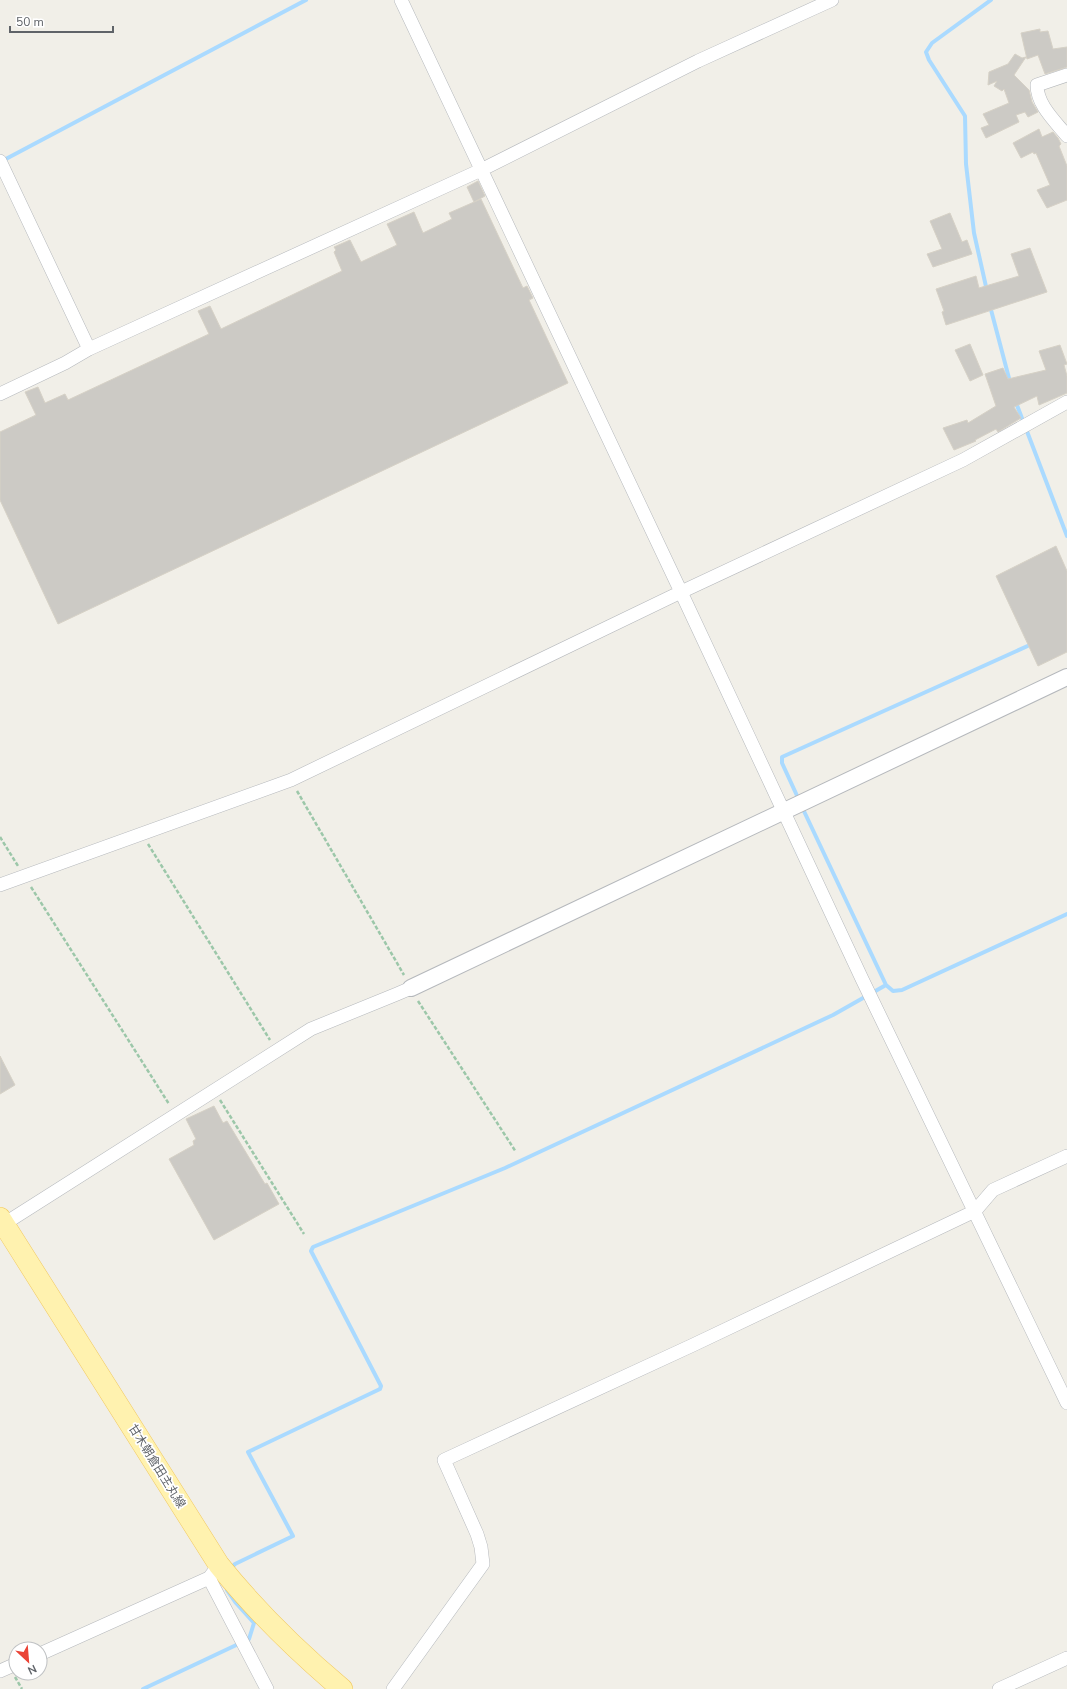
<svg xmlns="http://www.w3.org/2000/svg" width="1067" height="1689" viewBox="0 0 1067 1689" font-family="'Nunito Sans','Noto Sans JP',sans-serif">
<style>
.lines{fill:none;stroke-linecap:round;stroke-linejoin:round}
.stream{stroke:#aadaff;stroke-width:4}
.building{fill:#cccac5;stroke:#d6d1c6}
.minor-casing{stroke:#b5b8bc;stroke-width:14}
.tertiary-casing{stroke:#b5b8bc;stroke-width:18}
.primary-casing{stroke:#f2c960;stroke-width:22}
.path{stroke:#9cc7a9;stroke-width:2.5;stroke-dasharray:4 2;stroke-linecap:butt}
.minor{stroke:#fff;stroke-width:13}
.tertiary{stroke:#fff;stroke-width:16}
.primary{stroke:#fff2af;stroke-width:21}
.labels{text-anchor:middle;stroke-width:3.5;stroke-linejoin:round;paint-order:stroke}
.street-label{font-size:12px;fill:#5f6368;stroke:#fff}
</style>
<rect width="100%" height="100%" fill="#f1efe8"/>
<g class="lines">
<path class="stream" d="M2,161L306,0
M987,291L974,233L966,164L965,116L929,60L926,52L932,43L991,0
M990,306L1010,382
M1015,400L1067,536
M799,800L782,763V757L1032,644
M802,807L886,985L893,991L902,990L1067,914
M230,1569L235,1564L293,1536L248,1452L380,1389L381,1386L311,1251L313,1247L505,1168L833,1015L886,985
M143,1689L249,1639L254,1623L236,1603L227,1590"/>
</g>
<path class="building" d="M1040,29V32L1048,31L1053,49L1067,47V67L1045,74L1038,55L1027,59L1021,33Z
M1015,54L1022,58L1026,57L1014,75L1029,90L1032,102L1038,112L1028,117L1025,112L1016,115L1019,122L986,138L981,128L989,125L983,114L1009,103L1004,89L1002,91L994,86L997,81L988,85L989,72L1008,64Z
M1039,129L1042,137L1053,132L1058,138L1061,144L1059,146L1067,166V200L1047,208L1037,190L1050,185L1036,153L1034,154L1033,152L1021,158L1013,143Z
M478,181L485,196L474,202L467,187Z
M481,199L523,288L527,286L533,298L529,300L568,383L58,624L0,500V432L36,415L25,392L38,387L45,403L65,394L68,400L209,334L198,311L210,306L221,329L342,271L334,252L336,250L334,247L350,240L361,262L397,245L387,224L414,212L423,233L452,219L449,213Z
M950,213L962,242L967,240L972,254L933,267L927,254L942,249L930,221Z
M1030,248L1047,292L946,325L942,312L944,311L936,289L976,276L979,288L1019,276L1011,254Z
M970,344L983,375L970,381L955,350Z
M1060,345L1067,364L1064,365L1067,376V393L1039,405L1037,396L1014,407L1021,418L998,432L996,429L975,440L976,441L954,450L943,428L967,420L968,423L996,406L985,374L1003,368L1008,379L1046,370L1039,351Z
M1056,546L1067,571V652L1038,666L996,576Z
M0,1056L15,1085L0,1094Z
M214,1106L223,1123L227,1121L265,1184L267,1183L279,1204L214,1240L169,1159L194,1145L193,1141L196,1139L186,1119Z"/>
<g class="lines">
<g class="minor-casing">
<path id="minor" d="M401,0L681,592L862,979L1067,1403
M1067,75L1037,85C1037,105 1055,121 1067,136
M0,161L89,349
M0,394L65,363L89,349L481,170L698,61L832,0
M0,885L291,780L681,592L963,460L1067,402
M4,1224L311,1029L397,994L411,988
M209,1578L267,1689
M40,1654L209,1578L219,1565
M0,1671L16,1664
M393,1689L483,1564L481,1547L477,1534L444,1460L693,1345L975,1211L993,1190L1067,1156
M999,1689L1067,1658"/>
</g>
<g class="tertiary-casing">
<path id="tertiary" d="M411,988L1067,677"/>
</g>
<g class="primary-casing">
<path id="primary" d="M0,1218L219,1565C256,1611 297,1651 342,1689"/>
</g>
<path class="path" d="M297,791L404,975
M0,837L18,866
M148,844L270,1040
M31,887L169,1104
M418,1001L516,1152
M220,1100L304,1234
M15,1677L22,1689"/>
<use href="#minor" class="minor"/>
<use href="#tertiary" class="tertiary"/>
<use href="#primary" class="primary"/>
</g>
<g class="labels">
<g class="street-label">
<text transform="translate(157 1466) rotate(58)" y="4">甘木朝倉田主丸線</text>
</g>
</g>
<g transform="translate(28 1661) rotate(154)"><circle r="19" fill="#ffffff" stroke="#bfc1c3"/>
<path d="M0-3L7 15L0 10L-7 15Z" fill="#ea4335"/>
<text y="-6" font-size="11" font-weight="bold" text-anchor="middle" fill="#5f6368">N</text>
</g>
<path d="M10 26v6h103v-6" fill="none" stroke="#5f6368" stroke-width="2"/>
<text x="16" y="26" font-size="12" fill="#5f6368" stroke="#ffffff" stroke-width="3" paint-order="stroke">50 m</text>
</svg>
